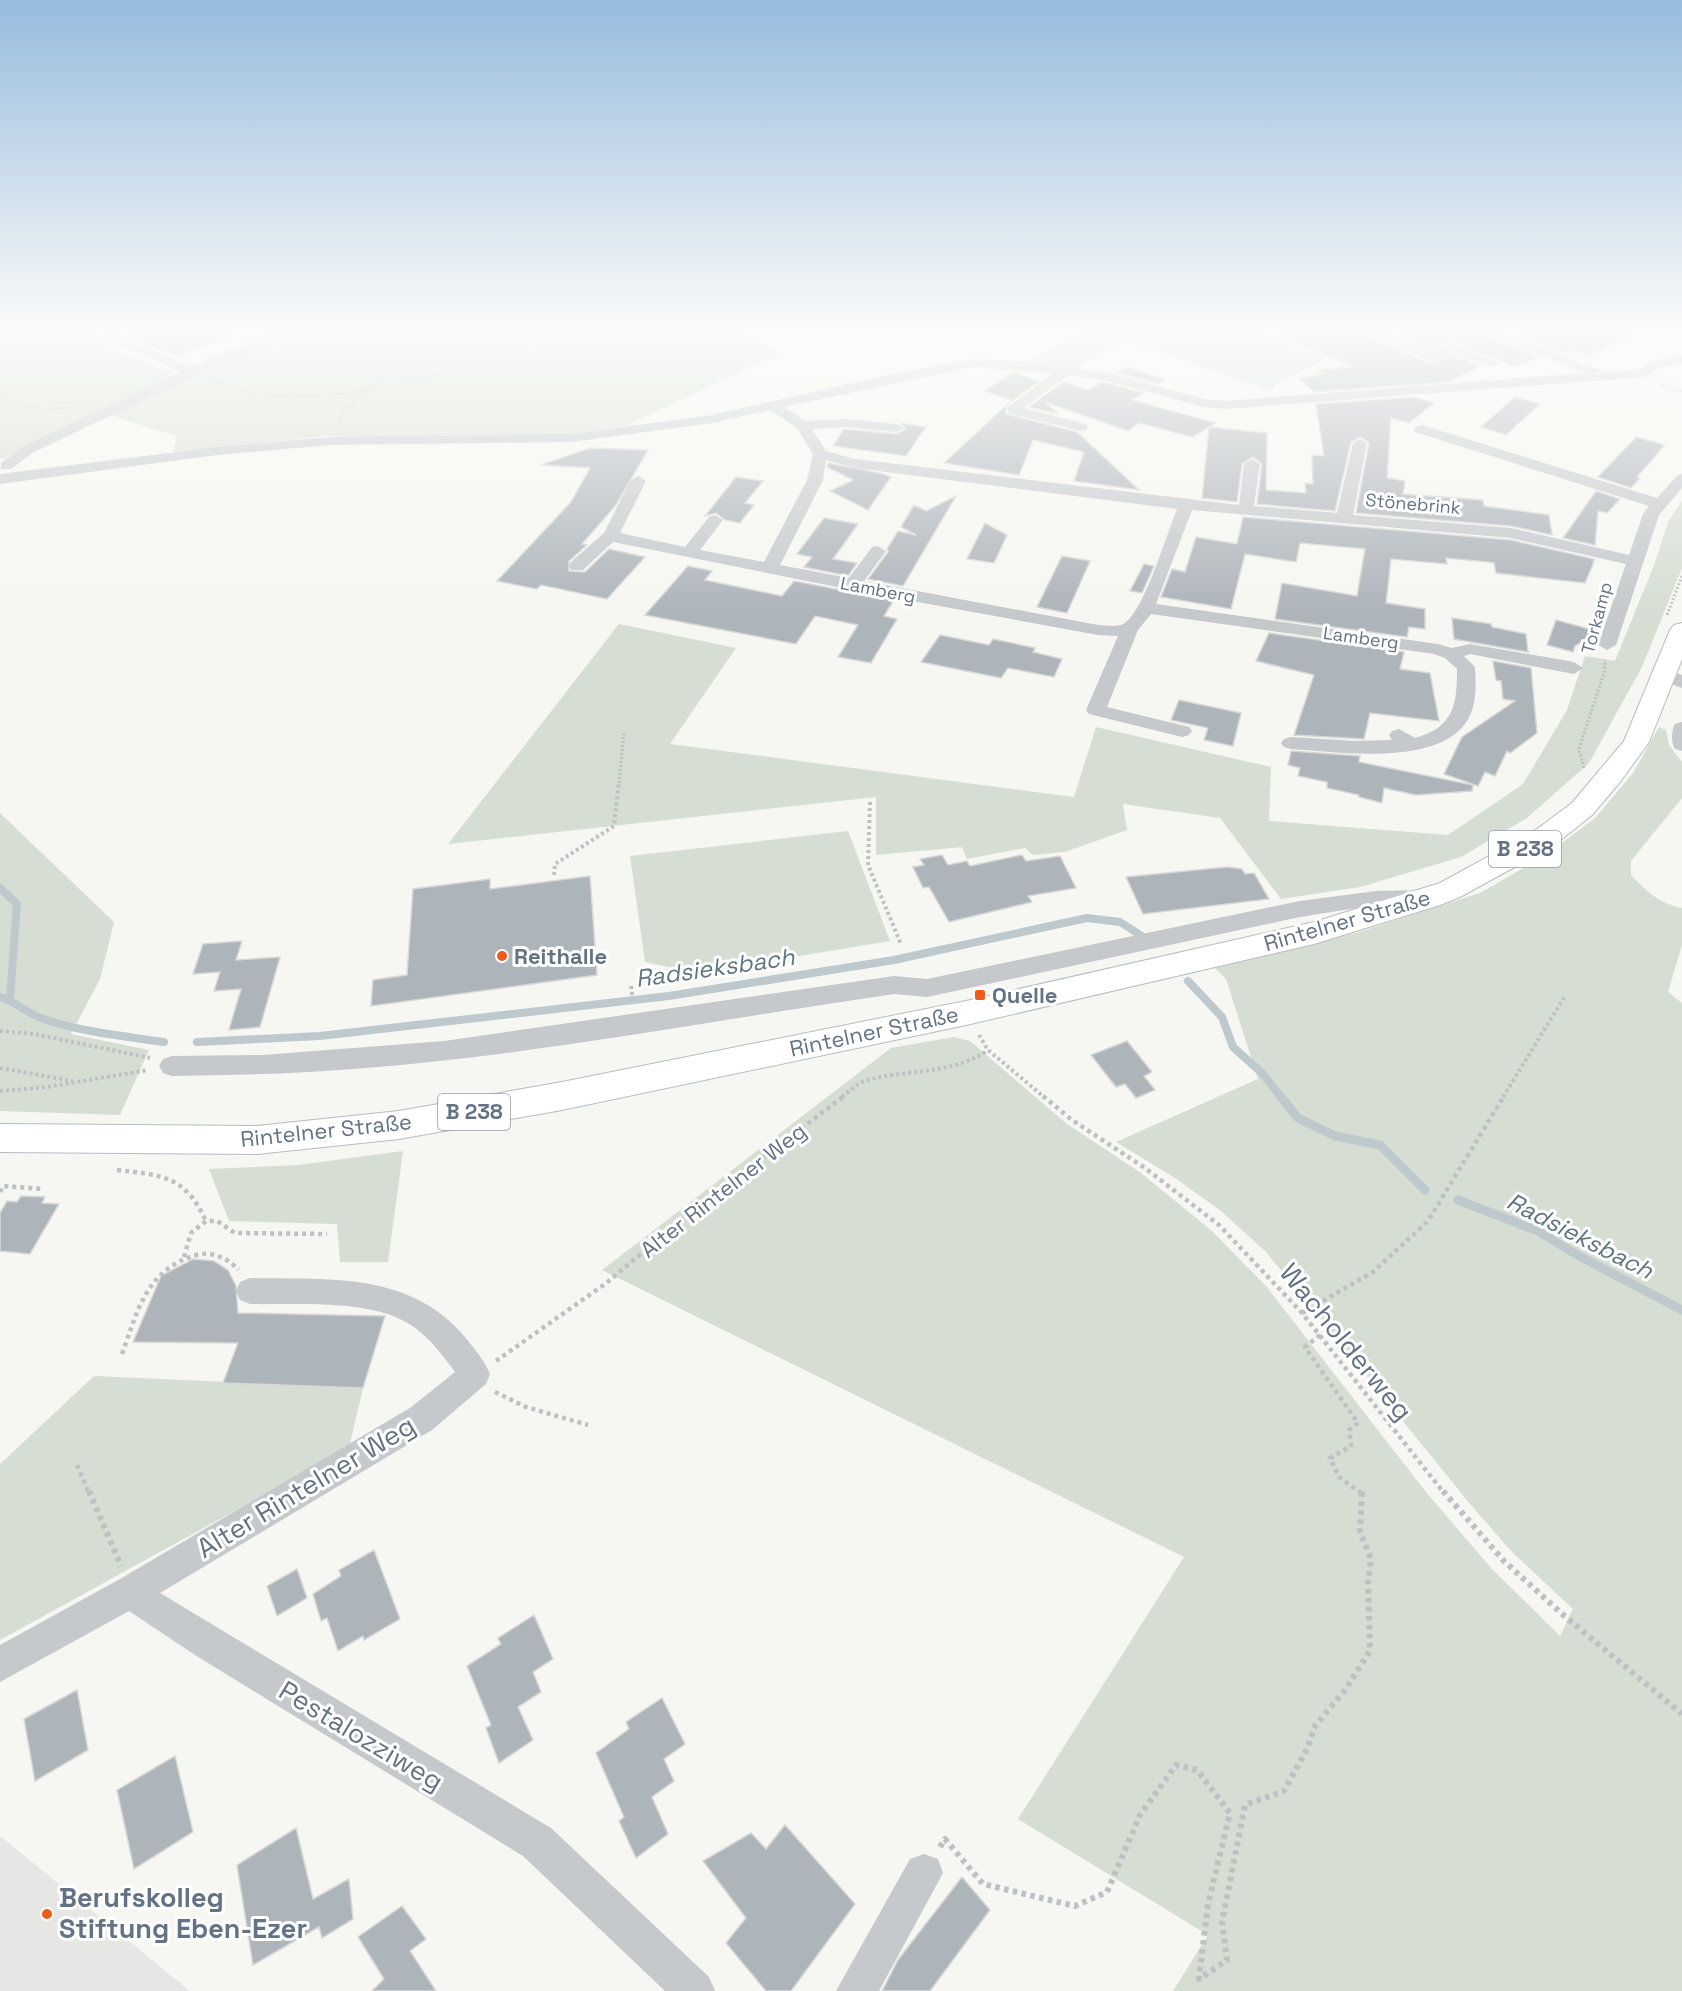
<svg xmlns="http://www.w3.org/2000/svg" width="1682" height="1991" viewBox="0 0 1682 1991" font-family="'Space Grotesk',sans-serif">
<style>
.built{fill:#e6e7e5}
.green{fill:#d6ded3}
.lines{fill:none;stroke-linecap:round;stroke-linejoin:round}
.stream-far1{stroke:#bec9ce;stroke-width:8}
.stream{stroke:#bec9ce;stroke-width:9}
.building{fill:#adb4ba;stroke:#d7d7d5;stroke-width:1.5}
.major-casing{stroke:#b8bcc0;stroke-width:2}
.path-far4{stroke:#bfc0c3;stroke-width:2;stroke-dasharray:1.5 1.5;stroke-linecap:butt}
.path-far3{stroke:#bfc0c3;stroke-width:3;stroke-dasharray:2 2;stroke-linecap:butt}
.path-far2{stroke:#bfc0c3;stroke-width:4;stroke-dasharray:3 3;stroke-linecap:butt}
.path-far1{stroke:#bfc0c3;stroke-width:4.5;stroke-dasharray:4 4;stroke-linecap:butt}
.path{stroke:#bfc0c3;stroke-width:6;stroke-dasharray:4.5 4.5;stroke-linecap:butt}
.minor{fill:#c5c9cc;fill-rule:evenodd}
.major{fill:#fff;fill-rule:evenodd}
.poi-dot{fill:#ef5c19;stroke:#fff;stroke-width:2}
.labels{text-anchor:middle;stroke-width:6;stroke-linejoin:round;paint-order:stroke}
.far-street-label{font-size:18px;fill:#637385;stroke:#fff}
.shield{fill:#fff;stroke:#929daa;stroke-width:1.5}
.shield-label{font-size:21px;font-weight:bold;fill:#637385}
.street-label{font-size:22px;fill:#637385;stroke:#fff}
.poi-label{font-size:22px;font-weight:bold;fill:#637385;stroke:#fff;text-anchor:start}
.water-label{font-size:24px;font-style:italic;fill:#5e7682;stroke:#fff}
.near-street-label{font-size:27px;fill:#637385;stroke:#fff}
.near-poi-label{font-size:27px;font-weight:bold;fill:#637385;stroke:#fff;text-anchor:start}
</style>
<rect width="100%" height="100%" fill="#f6f6f2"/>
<path class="built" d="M0,1836L190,1991H0Z"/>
<path class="green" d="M0,334H95L115,343L107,347L172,373L159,384L3,459L0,458Z
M264,334H298L208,363L200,361Z
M308,334H742L781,353L625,426L569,434L486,438L324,436L173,452L177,436L109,415L214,365Z
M1077,334H1261L1323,356L1322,361L1277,382L1271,391L1125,340L1072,370L1026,363Z
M1682,501V568L1642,667L1589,763L1527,818L1461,857L1360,887L1281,899L1220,818L1123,804L1127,830L1065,852L1033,855L1025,848L967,859L962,847L876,855V797L448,844L619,624L736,648L670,744L1074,797L1096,727L1271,767L1269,821L1448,835L1523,784L1567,710L1585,656L1615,661L1653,568L1668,522Z
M1659,727L1666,730L1669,745L1682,762V798L1631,861V875C1646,891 1660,904 1682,908V945L1668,992L1682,1003V1991H1173L1208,1935L1018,1819L1184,1557L602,1270L891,1048L954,1037L970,1041L1067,1124L1141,1173L1212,1231L1266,1286L1426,1492L1492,1569L1560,1636L1573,1609L1512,1552L1470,1504L1267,1253L1221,1211L1175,1178L1116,1142L1258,1079L1226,979L1215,968L1356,933L1480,893L1546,855L1595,818L1633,773Z
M0,813L114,922L100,979L71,1034L149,1050L120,1115L0,1111Z
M848,831L890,941L722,969L682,970L645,962L630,856Z
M403,1151L388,1262H340L337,1224L229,1221L209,1169L298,1165Z
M94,1376L363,1388L349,1448L0,1640V1464Z"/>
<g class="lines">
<path class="stream-far1" d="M0,888L17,904L10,998
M1188,981L1222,1017L1233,1047L1262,1073L1281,1097
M0,997C16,1001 26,1013 41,1018C80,1032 123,1036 164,1042
M197,1042L320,1036L669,996L894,960L1087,918L1120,922L1148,940"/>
<path class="stream" d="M1280,1096L1298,1118L1335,1136L1380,1145L1425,1190
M1458,1200L1538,1231L1579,1256L1682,1310"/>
</g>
<path class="building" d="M127,334H234V335L179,356L136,341Z
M1275,334H1365L1430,363L1451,355L1482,366L1447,382L1314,392L1299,378L1323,374L1319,370L1352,366Z
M1393,334H1483L1538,357L1515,367L1452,342L1431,350Z
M1512,334H1635L1589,356L1573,350L1564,354Z
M1128,367L1166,380L1158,384L1118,373Z
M1013,372L1039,381L1007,405L1006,414L1077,432L1139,490L1074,481L1084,452L1033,440L1019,475L944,463L1012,400L984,391Z
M1063,382L1088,390L1102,382L1108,383L1143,393L1132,400L1216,423L1209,427L1267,433L1266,490L1306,493L1305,483L1313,484L1312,455L1324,456L1316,404L1414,397L1434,403L1409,423L1391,418L1387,478L1405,481L1403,494L1483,500L1484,506L1549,515L1552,535L1511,526L1356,513L1369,443L1361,437L1351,442L1335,511L1257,504L1262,464L1253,457L1242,464L1237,502L1202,498L1209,427L1193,437L1139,423L1128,431L1045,402L1058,414L1029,407Z
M1515,397L1540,404L1506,435L1481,427Z
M900,423L926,427L906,456L833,446L844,429L897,434L906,429Z
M1636,437L1665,445L1637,477L1640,478L1631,488L1598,477Z
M590,448L648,450L616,505L582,544L587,545L569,561V571L585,572L609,549L645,557L607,599L541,585L537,589L497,581L571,502L590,468L541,465Z
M828,463L884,474L891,477L868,510L830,491L853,480L827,467Z
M736,477L763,481L745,503L754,505L740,523L725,520L716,513L705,516Z
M1596,491L1620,499L1607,513L1598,511L1595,545L1563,538Z
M956,496L903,586L868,579L888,552L887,549L898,531L916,535L901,527L914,505L926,511Z
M1243,517L1511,540L1594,559L1593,564L1585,583L1496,573L1494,563L1488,562L1446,558L1447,564L1391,559L1386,603L1425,609V629L1409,627L1407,637L1275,619L1282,583L1357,596L1365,549L1300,543L1296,562L1245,554L1231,609L1161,597L1172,569L1185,572L1196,537L1237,544Z
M824,518L858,524L833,559L857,563L848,576L804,567L812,557L797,554Z
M985,523L1007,535L994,563L967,559Z
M1062,556L1090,561L1067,613L1037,607Z
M1144,564L1154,566L1142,593L1130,591Z
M688,566L712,571L705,580L782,596L794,581L894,600L884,616L897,619L871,663L838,657L858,625L815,616L796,644L645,615Z
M1452,618L1491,624L1492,627L1526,634L1528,652L1454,639Z
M1556,620L1600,632L1575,646L1573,652L1547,645Z
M1269,633L1404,652L1400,669L1430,673L1439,721L1370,713L1364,739L1294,735L1314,675L1256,661Z
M940,635L989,645L993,639L1035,648L1033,652L1062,659L1054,677L1008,668L1001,678L921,662Z
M1493,661L1531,668L1537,733L1510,753L1507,751L1495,776L1485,772L1478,786L1444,774L1462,737L1515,701L1503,699L1501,681L1496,680Z
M1179,700L1241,713L1233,746L1204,740L1208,728L1171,720Z
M1291,751L1360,756L1359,762L1473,785L1472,791L1416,795L1384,788L1382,803L1359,797V795L1327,788V782L1298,776L1300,768L1288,765Z
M942,855L948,865L967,861L970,866L1022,855L1026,861L1060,856L1076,888L1028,896L1032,902L949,922L929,887L923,888L913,867L924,865L920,859Z
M1227,867L1242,869L1245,874L1254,873L1269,899L1143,914L1126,877Z
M590,876L597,975L371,1006L373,980L407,975L413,889L490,879V889Z
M242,941L236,960L280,957L260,1027L229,1030L241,989L214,991L220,972L193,974L203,944Z
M1127,1041L1152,1072L1144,1076L1155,1090L1136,1098L1125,1084L1116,1087L1091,1055Z
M21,1196L45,1197L42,1203L59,1204L30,1254L0,1251V1213L7,1201L17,1202Z
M193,1259L214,1261L228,1270L236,1286L238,1313L385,1316L363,1388L223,1383L238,1343L133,1342L161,1276Z
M374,1550L400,1619L364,1640L363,1636L338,1651L327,1618L321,1621L313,1594L341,1576L339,1570Z
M297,1569L307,1598L277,1616L267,1586Z
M534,1615L553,1659L533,1672L541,1692L518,1707L533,1740L499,1763L486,1728L491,1725L467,1666L501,1644L498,1638Z
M77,1690L88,1750L35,1781L24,1719Z
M662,1698L685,1744L664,1759L674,1781L652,1797L668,1834L636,1858L619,1821L624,1817L596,1753L629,1729L626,1722Z
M175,1756L193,1832L134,1869L117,1790Z
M785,1825L855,1904L791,1991H766L726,1943L746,1918L703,1861L751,1833L766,1849Z
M296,1828L313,1899L349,1879L353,1919L322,1938L319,1927L253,1965L237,1865Z
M962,1877L990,1910L930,1991H882L898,1960Z
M402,1906L426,1939L410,1951L436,1991H372L384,1979L358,1937Z"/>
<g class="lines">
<g class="major-casing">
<path id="major" d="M1682,623V659L1649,742L1620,782L1592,815L1553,846L1460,897L1440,905L1314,944L966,1025L562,1110L399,1139L257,1154L0,1152V1124L257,1126L399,1111L562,1082L966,1001L1314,922L1440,883L1533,832L1572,803L1624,741L1670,630L1674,625Z"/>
</g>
<path class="path-far4" d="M212,381C225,385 238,389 252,392C349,410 475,364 567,334
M1278,383L1358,338
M1660,385L1682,391
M0,400L47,409L70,408
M336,426C354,387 405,377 419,334"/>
<path class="path-far3" d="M1667,615L1682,576
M1584,768L1579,749L1604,673L1605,660
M619,783L624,732"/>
<path class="path-far2" d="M870,802L868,865L901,944
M554,875L555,864L614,826L619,781
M631,986L633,1002
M0,1031L34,1034L150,1058
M979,1035L988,1050L1044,1097
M0,1068L73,1081
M0,1091L47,1087L148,1070
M842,1097C849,1092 857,1083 865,1081C907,1068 951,1076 988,1050
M1503,1097L1565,996"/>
<path class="path-far1" d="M1043,1096L1072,1120L1145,1168L1219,1225L1302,1313L1444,1493
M117,1170C163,1175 185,1176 206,1221
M0,1192L3,1186L43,1189
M184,1257L191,1233L206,1221H217L235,1233L327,1234
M1302,1313L1373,1272L1428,1221L1504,1096
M1320,1335L1305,1347L1358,1423L1349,1430L1351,1446L1330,1458L1339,1477L1361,1493
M122,1354C138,1310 146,1270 196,1255C211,1251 229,1258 238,1270
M496,1361L605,1284L685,1217L844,1096
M495,1392L526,1407L588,1425
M77,1465L89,1493"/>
<path class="path" d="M89,1491L121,1566
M1443,1491L1504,1561L1561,1613L1682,1714
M940,1847L945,1839L983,1884L1075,1906L1107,1892L1140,1815L1176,1765L1197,1770L1230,1813L1208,1904L1199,1979L1227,1960L1222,1922L1245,1805L1284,1791L1307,1749L1315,1726L1345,1690L1370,1651L1368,1583L1371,1559L1360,1531L1362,1494L1359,1491"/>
<path class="minor" d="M97,334H115L190,367L288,334H309L209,369L32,453L11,469H1V463L22,447L180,372Z
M1367,334H1386L1431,352L1451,344L1499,363L1492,367L1451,353L1431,361Z
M1485,334H1504L1605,372L1641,369L1651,361L1682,356V364L1660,367L1645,377L1225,409L1203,407L1108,381L1068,375L1024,408L1086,424L1088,427L1086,430L1081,431L1008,413V407L1053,373L972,367L784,407L806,421L846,419L897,424L904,428L897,432L846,427L812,429L826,451L855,459L1239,505L1244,464L1252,459L1260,464L1254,506L1337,513L1353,443L1360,439L1367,443L1353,515L1511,528L1629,555L1643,514L1649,506L1415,432L1413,429L1420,425L1425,426L1657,498L1677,476L1682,474V488L1659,515L1616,645L1607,650L1598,645L1626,564L1511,538L1192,510L1156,604L1438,644L1452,648L1470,644L1574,662L1583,668L1574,674L1470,654L1464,656L1475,667C1476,685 1477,705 1467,721C1438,767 1337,752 1291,749L1284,747L1281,743L1284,739L1291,737L1357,741L1392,740L1389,735L1392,731L1399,729L1415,738C1454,727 1457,705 1457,669L1445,658L1434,654L1151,614L1138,630L1107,707L1189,727L1192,731L1189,735L1182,737L1089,714L1086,710L1118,636L1098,635L852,590L613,542L583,570H571L569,566L571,562L604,533L630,481L638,476L646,481L620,533L685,547L709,517L715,515L723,520L700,550L764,562L807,480L813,454L797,428L770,410L712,423L571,442L330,445L217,455L0,484V474L217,447L330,437L571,434L712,415L883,376L972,359L1023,361L1109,373L1204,399L1225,401L1587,373ZM826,460L855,468L1177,509C1167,533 1145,609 1125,623C1118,628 1106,625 1098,625L864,581L886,551L878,546L872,547L849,578L780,565L823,480Z
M1665,669L1682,675V688L1658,679L1656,675L1658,671Z
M1682,722V751L1675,749C1671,743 1671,731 1675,724Z
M1427,890L1435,892L1438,898L1435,904L1350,909L1300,917L927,997L894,994C714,1020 535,1055 354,1069C293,1074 233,1075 172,1076L163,1073L159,1066L163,1059L172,1056L263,1055L444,1041L894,976L927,979L1300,901L1376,891Z
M250,1278C327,1280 409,1271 464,1336C474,1348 484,1360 490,1374L486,1384L432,1430L160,1593L551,1828L709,1977L715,1991H665L523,1856L195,1655L129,1611L0,1682V1645L120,1579L410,1408L455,1372C441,1353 426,1333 406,1322C365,1299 296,1305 250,1304L240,1300L236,1291L240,1282Z
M924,1854L938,1859L943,1873L879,1991H836L910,1859Z"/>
<use href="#major" class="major"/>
</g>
<linearGradient id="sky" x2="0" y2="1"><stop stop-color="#97bcde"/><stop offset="0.54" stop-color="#fbfbf9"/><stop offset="1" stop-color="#fbfbf9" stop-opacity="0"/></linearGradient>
<rect width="1682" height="613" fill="url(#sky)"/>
<g class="poi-dot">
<circle cx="502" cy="956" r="6"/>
<rect x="974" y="989" width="12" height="12" rx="3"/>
<circle cx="47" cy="1914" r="6"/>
</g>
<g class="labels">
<g class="far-street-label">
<text transform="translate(1413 504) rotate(5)" y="6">Stönebrink</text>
<text transform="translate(878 590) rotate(11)" y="6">Lamberg</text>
<text transform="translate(1597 618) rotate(-75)" y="6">Torkamp</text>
<text transform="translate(1361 638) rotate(8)" y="6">Lamberg</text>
</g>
<g class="shield">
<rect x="1489" y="831" width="72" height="36" rx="4.5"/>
<rect x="438" y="1094" width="72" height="36" rx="4.5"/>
</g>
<g class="shield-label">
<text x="1525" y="856">B 238</text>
<text x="474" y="1119">B 238</text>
</g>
<g class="street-label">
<text transform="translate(1347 920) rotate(-16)" y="8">Rintelner Straße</text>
<text transform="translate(874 1031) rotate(-12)" y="8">Rintelner Straße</text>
<text transform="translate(326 1130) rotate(-6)" y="8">Rintelner Straße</text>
<text transform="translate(723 1190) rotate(-38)" y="8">Alter Rintelner Weg</text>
</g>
<g class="poi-label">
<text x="514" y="964">Reithalle</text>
<text x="992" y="1003">Quelle</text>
</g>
<g class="water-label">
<text transform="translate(715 968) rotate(-8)" y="8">Radsieksbach</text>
<text transform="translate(1580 1236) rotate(27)" y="8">Radsieksbach</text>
</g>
<g class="near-street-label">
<text transform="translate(1346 1342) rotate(51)" y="9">Wacholderweg</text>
<text transform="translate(306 1487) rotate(-31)" y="9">Alter Rintelner Weg</text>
<text transform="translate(361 1736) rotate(31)" y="9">Pestalozziweg</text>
</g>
<g class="near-poi-label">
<text x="59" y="1907">Berufskolleg<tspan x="59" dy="31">Stiftung Eben-Ezer</tspan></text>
</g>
</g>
</svg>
